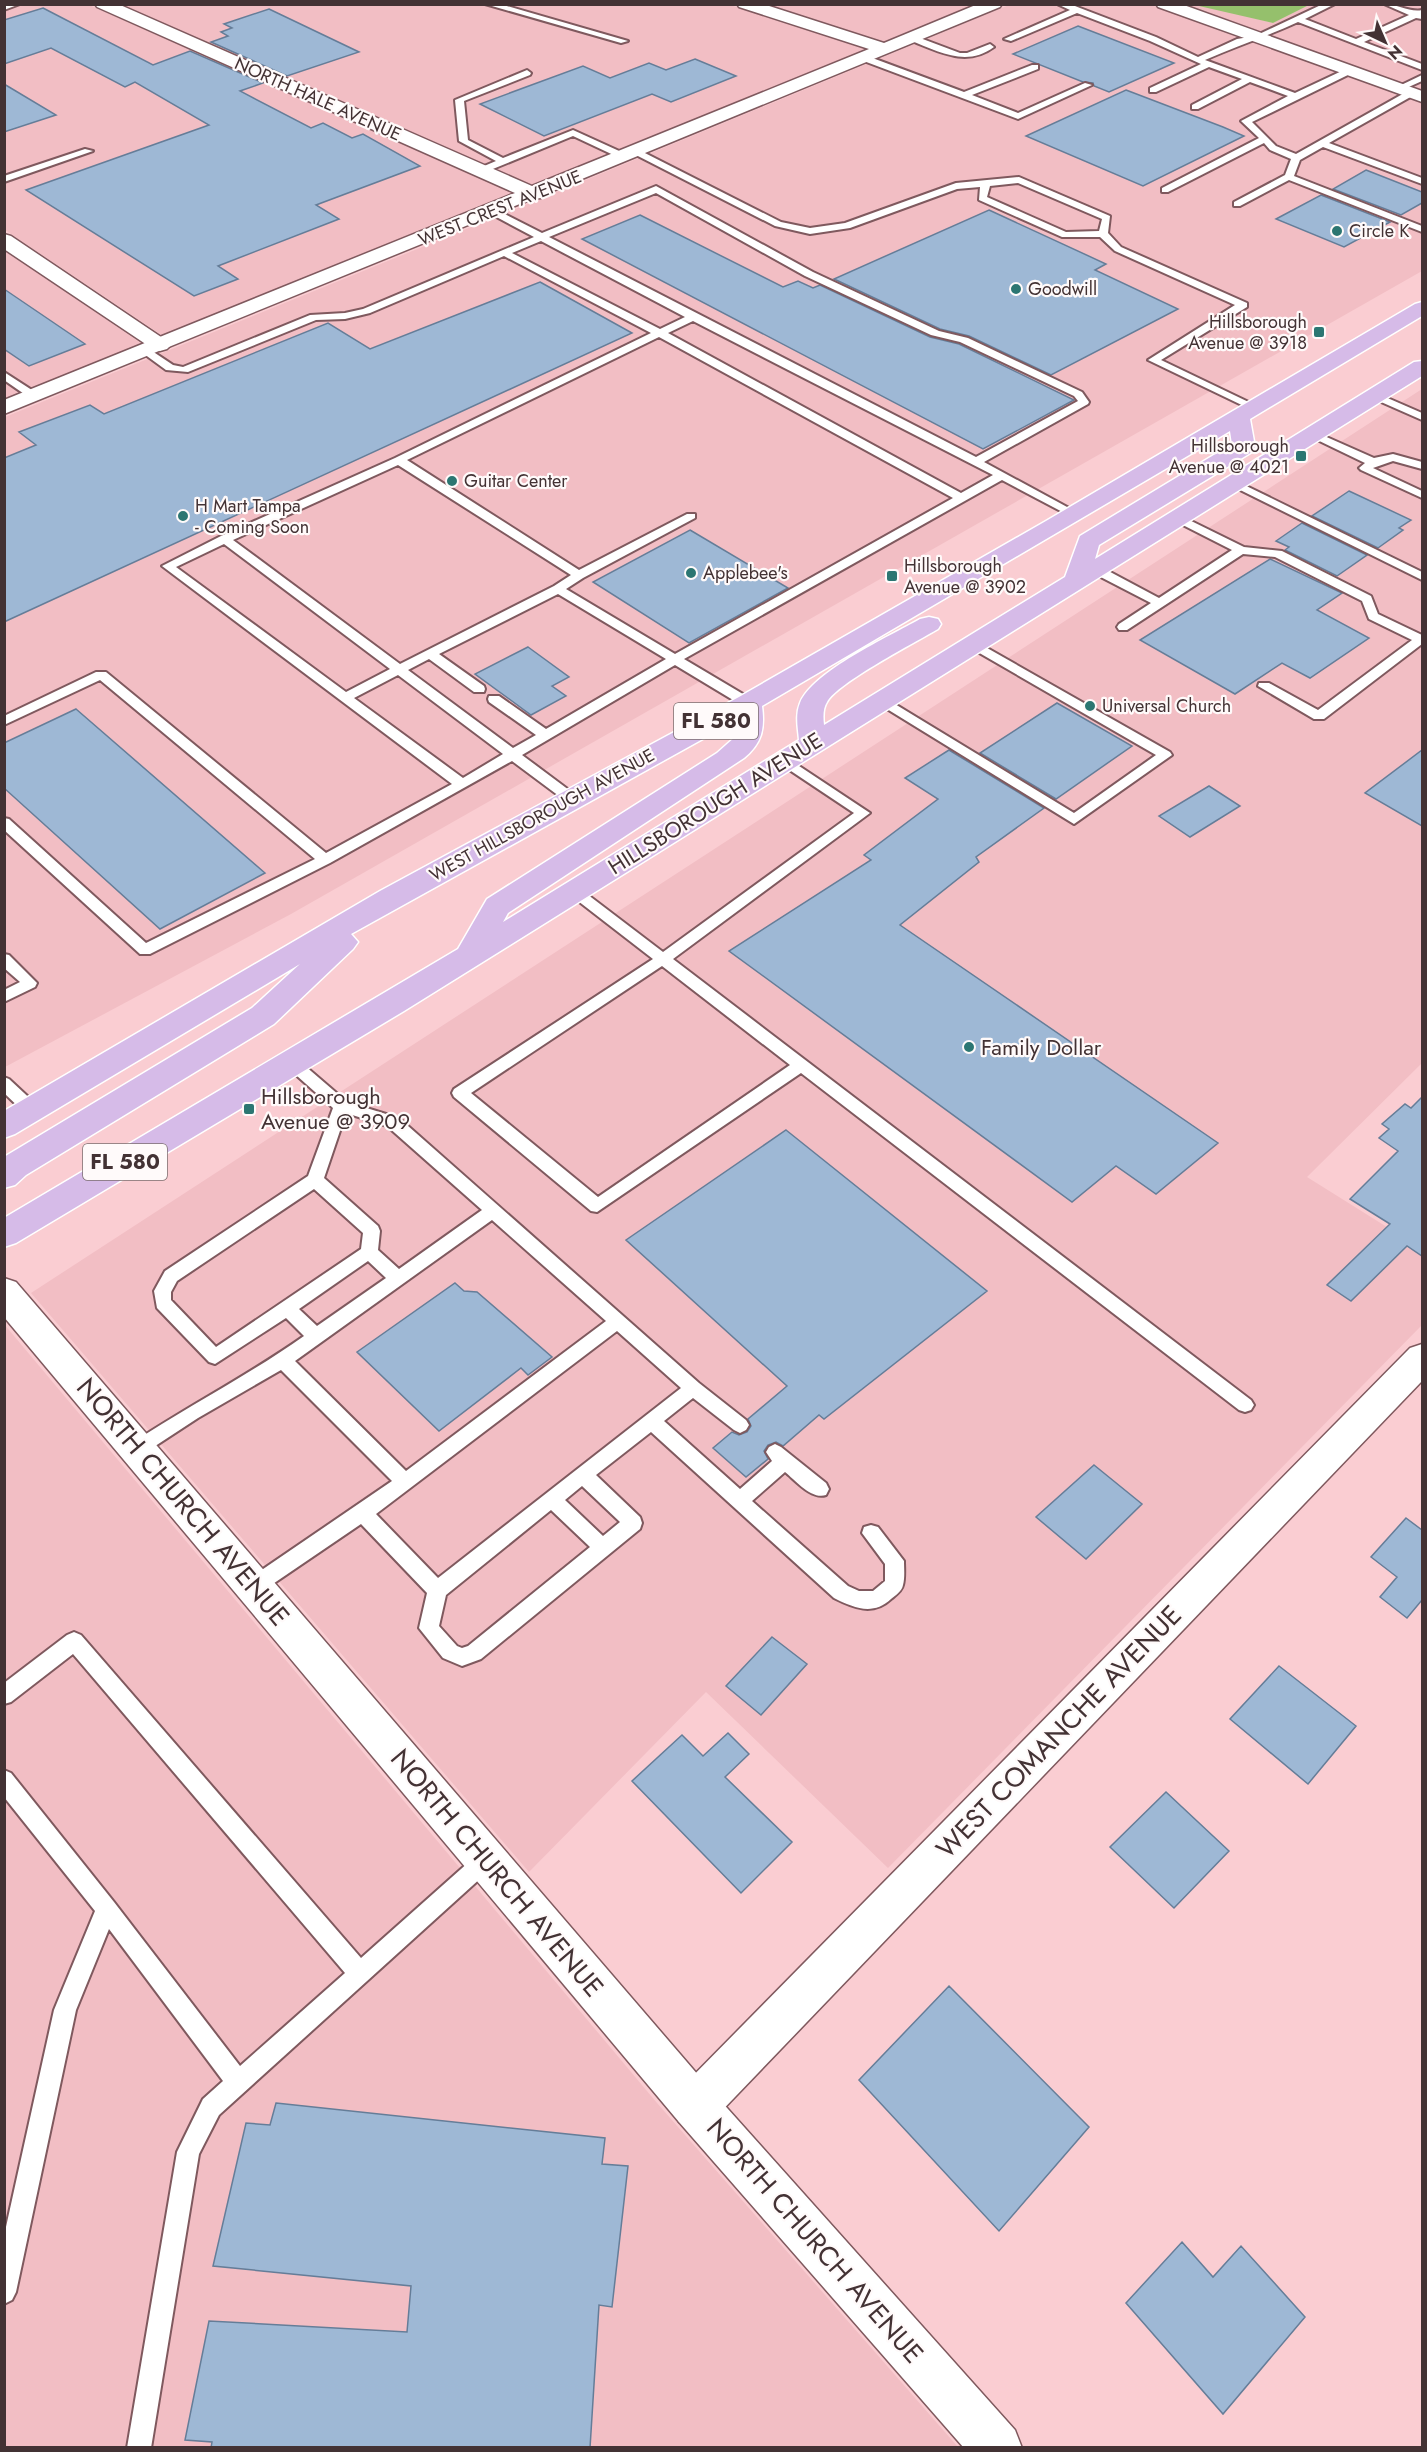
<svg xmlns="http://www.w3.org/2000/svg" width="1427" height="2452" viewBox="0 0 1427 2452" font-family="Jost,sans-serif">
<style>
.built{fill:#f2bec4}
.green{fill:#95c06c}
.building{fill:#9eb8d5;stroke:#657d98;stroke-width:1.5}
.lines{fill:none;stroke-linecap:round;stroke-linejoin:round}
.lane-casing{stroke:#7f595e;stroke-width:4}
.street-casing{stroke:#7f595e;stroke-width:3}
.secondary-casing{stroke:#7f595e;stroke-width:3}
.primary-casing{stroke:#fff;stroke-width:3}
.lane{fill:#fff;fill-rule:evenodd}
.street{fill:#fff;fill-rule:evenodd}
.secondary{fill:#fff;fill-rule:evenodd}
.primary{fill:#d6bbe8;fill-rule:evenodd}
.poi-dot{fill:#2c7672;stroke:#fffafa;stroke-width:2}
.labels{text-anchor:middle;stroke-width:4.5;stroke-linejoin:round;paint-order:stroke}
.far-street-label{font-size:18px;fill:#433234;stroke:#fffafa}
.far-poi-label{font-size:18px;fill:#433234;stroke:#fffafa;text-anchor:start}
.shield{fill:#fffafa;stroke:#7b6e6f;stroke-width:1.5}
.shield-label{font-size:21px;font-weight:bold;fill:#433234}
.street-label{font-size:22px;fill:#433234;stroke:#fffafa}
.poi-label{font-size:22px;fill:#433234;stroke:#fffafa;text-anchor:start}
.near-street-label{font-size:27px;fill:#433234;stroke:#fffafa}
</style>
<rect width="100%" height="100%" fill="#facdd2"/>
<path class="built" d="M4,5H89L517,194L163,336L5,230Z
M117,5H730L872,49L534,187Z
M760,5H979L885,43Z
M1009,5H1151L1422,102V271L291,914L5,1067V417L535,201Z
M1177,5H1202L1273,23L1309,5H1422V92Z
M5,250L142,344L5,400Z
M1422,389V1063L1307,1177L1422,1249V1325L888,1868L706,1692L529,1872L31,1293Z
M4,1324L657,2103L958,2447H5Z"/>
<path class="green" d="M1202,4H1309V5L1273,23L1199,6Z"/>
<path class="building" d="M43,8L153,65L190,51L263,83L240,91L311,128L323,123L352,138L363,134L420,166L316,205L339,219L218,266L238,279L194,296L26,190L209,125L135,82L125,87L51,48L4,64V20Z
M269,9L359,52L287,76L211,42L228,36L221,32L232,28L224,24Z
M1078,26L1174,63L1109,92L1094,86L1093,83L1083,82L1013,54Z
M695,59L736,76L671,102L652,94L544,136L480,104L583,66L610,78L649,63L666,70Z
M4,84L56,115L4,132Z
M1126,90L1223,127L1244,136L1143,186L1026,136Z
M1366,170L1422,192V203L1401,215L1333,189Z
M1321,195L1390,222L1344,247L1276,219Z
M989,210L1106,264L1095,270L1178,309L1051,375L969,336L940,329L834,279Z
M640,215L783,287L798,281L813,288L820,285L930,337L959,344L1074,400L983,449L582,239Z
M540,282L632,333L4,622V458L36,445L19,432L90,405L104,414L328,323L370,349Z
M4,289L85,344L29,366L4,349Z
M1349,491L1411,520L1399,528L1403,530L1378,548L1312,516Z
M1302,523L1367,555L1337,576L1285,550L1289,547L1276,541Z
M690,530L788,588L689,643L593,582Z
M1270,559L1342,593L1317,610L1369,638L1310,678L1282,663L1235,694L1140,640Z
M528,647L569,677L552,686L566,696L531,715L475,674Z
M1057,703L1132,746L1056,799L980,753Z
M76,709L265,873L160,929L4,788V743Z
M949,750L1044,808L976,857L979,862L900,925L1218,1143L1156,1194L1116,1166L1072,1202L729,951L871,860L864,855L938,799L905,778Z
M1422,750V826L1365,793Z
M1209,786L1240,806L1190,837L1159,816Z
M1422,1097V1256L1407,1246L1351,1301L1327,1285L1390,1224L1350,1199L1398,1151L1379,1138L1389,1129L1382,1124L1405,1104L1411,1108Z
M786,1130L987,1291L824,1419L819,1415L783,1446L776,1442L768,1445L764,1451L768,1459L746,1477L713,1448L732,1432L739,1435L747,1432L751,1426L748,1419L787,1386L626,1240Z
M455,1283L464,1291L477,1292L552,1357L528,1375L521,1368L439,1431L357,1352Z
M1094,1465L1142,1504L1086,1559L1036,1517Z
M1406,1518L1422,1530V1600L1407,1618L1380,1597L1397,1577L1371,1557Z
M772,1637L807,1664L761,1715L726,1686Z
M1279,1666L1356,1726L1308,1784L1230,1719Z
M728,1733L749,1754L725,1777L792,1842L741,1893L632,1781L682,1735L703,1756Z
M1166,1792L1229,1851L1174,1908L1110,1847Z
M949,1986L1089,2127L999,2231L859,2080Z
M276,2103L605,2138L602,2164L628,2166L612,2307L599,2305L590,2448H211L212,2442L185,2440L209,2321L407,2332L411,2286L213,2266L246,2123L270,2125Z
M1182,2242L1213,2277L1241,2246L1305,2317L1223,2414L1126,2303Z"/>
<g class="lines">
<g class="lane-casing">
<path id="lane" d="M6,4H20L4,10Z
M485,4H500L628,41L621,43Z
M1057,4H1070L1080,8L1156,37L1198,57L1237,39L1255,36L1323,4H1335L1305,19L1356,39L1409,15L1384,4C1397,4 1411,13 1422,10V19L1416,18L1364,42L1422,64V70L1298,22C1268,36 1236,46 1205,60L1295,93L1346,69H1352V73L1252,122L1276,146L1296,154L1408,91H1414V95L1329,143L1422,178V184L1323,147L1300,160L1294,176L1422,226V232L1289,180L1240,206H1234V202L1285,175L1291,159L1270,150L1264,143L1168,192H1162V188L1259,138L1241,121L1288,96L1250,82L1198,109H1192V105L1242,79L1209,67L1156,92H1150V88L1201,64L1150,41L1077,13L1011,41L1004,39L1070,10Z
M912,35L960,53H967L990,44L994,47C966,68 938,51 909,40L908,38Z
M861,56H867L964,92L1032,65H1038V69L972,95L1018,113L1085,83L1092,85L1018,119L861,60Z
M527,70L531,73L530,75L464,101L468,140L503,158L573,130L628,155V159H622L573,136L483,173H477V169L496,161L459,141L455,100Z
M1422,75V81L1402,90L1395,88Z
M85,149L93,151L4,182V176Z
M637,149L781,222L810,228L845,223L956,183L1019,177L1110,216L1108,233L1121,247L1247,303V307L1161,360L1259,407L1254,410L1250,409L1148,360L1235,305L1115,251L1100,237H1062L979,200L980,187L957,189L850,228L810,234L775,226L634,154L632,152ZM1018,183L1102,219L1099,231L1066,232L987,197L990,186Z
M656,186L813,272L939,331L968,338L1082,392L1089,402L1088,404L984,462L1080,514L1074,518L1070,516L1002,480L684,659L753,700L754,703L753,706H743L675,665L522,755L577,796L579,799L577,802H567L512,761L330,863L150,954H140L4,830V818L9,819L146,943L315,859L100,680L4,725V716L96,672H106L326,853L452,784L162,566L221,536L395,458L651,333L504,256L370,313L345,319L316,320L188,372L166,370L140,351L145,348L149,349L173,365L183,367L310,315L345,313L363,309L534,237L489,213V209H495L542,233ZM656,193L805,276L931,335L960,342L1074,396L1078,401L976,457L549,237ZM541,241L685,317L660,329L512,253ZM693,321L993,475L961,493L668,333ZM659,337L953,498L675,654L566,589L583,578L695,518V514H687L579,570L407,460ZM398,465L571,575L554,586L400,664L233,540ZM224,544L390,669L346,692L176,567ZM558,594L666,659L546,729L499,696H489L488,699L489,702L536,735L513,748L408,670L429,659L474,692H484L485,689L484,686L439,654ZM398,675L503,754L463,778L354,698Z
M4,372L38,394V398H30L4,380Z
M1376,393L1422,413V420L1372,398L1371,396Z
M1313,431L1374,458L1393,454L1422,462V469L1393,461L1373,468L1422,491V498L1361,470L1359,468L1365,463L1309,436L1307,434Z
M1234,480L1422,572V580L1230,485V481Z
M1177,514L1244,547L1282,551L1371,596L1378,614L1422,635V644L1324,719H1314L1258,686L1259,683H1269L1318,710L1412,640L1369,619L1362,601L1275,557L1243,554L1127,630H1119L1117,627L1119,624L1151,603L1091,572V566H1099L1159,598L1232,550L1173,520L1171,518Z
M973,640L1170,752L1172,755L1074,824L874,701L875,698H885L1074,813L1156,755L969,647L967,644Z
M784,756L870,813L673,959L1251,1400L1254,1405L1251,1410L1245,1412L1239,1410L801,1073L597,1212L591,1211L454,1097L452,1093L454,1089L653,959L569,894L567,891L569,888H579L663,952L854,813L779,763L777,760ZM662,966L790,1065L598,1197L471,1093Z
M4,954L9,955L37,983L35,987L4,1002V990L20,982L4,968Z
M292,1057L297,1059L347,1102L399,1118L699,1383L746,1420L749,1425L746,1430L740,1433L734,1430L693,1398L664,1421L740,1489L772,1461L766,1452L769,1447L775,1444L781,1447L826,1483L829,1489L826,1495C812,1500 796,1481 785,1472L752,1501L848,1586L859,1591H873L885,1581V1564L862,1533L864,1527L871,1525L878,1527L904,1561C904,1568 905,1578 903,1585C902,1591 896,1595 891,1599C873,1616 854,1608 834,1598L651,1432L596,1475L640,1517L642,1523L640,1529L481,1659L462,1666L443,1658L419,1628L427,1593L361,1524L261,1592L254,1595L247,1592L245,1586L247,1580L392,1481L281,1370L198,1418L143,1454L137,1457L131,1454L128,1449L131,1444C188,1406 249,1375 304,1336L286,1318L215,1364L209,1362L157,1308L154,1291L165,1271L308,1176L333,1108L287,1067L284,1063L287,1059ZM346,1113L387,1126L482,1210L399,1269L378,1250L380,1231L378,1226L324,1178ZM314,1189L363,1233L361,1249L216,1347L171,1300V1292L177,1281ZM492,1220L606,1321L406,1471L295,1361ZM368,1261L386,1278L317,1326L299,1309ZM617,1331L681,1388L438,1578L376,1514ZM582,1486L620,1522L603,1536L565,1500ZM551,1510L590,1547L468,1646L462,1648L457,1646L439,1626L446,1595Z
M4,1077L9,1079L38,1106L40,1110L38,1114H26L4,1093Z
M74,1632L81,1635L361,1958L479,1853L486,1850L493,1853L496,1860L493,1867L219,2115L199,2154L151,2448H127L177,2152L203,2099L223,2081L109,1929L76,2010L16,2292L12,2300L4,2304V2236L54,2010L95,1911L4,1797V1770L11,1773L114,1902L240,2066L345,1973L73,1654L11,1702L4,1704V1683L67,1635Z"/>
</g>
<g class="street-casing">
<path id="street" d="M95,4H118L532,186L869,49L739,7L737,4H763L884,43L978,4H1002L1000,7L543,195L541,198L532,199L4,414V400L515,193L97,7Z
M1422,1344V1381L711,2122L695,2128L679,2122L673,2106L679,2090L1410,1348Z"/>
</g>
<g class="secondary-casing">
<path id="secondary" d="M1156,4H1181L1422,91V102L1158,7Z
M4,234L11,236L167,341L171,345L167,349L160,351L153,349L4,249Z
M4,1278L16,1282L711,2090L1015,2430L1022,2448H964L679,2122L4,1317Z"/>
</g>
<g class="primary-casing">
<path id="primary" d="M1422,302V316L1250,419L1255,447L1252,452L1099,545L1095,559L1414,362L1422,361V376L404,1011L16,1243L4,1247V1218L458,949L487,899L717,753L735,737L737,720L351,934L358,942L353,949L274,1024L26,1175L15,1185L4,1188V1157L252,1008L300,964L15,1134L4,1138V1111L380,891L739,697L1046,521L1415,304ZM1230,431L1232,444L1080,536L1065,577L824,725C823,717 823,708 827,702C837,683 916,642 938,629L941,624L938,619L929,617L920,619C890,636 812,672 800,703C795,715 798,728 799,740L503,922L508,913L744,758C762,743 765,729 762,706Z"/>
</g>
<use href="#lane" class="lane"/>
<use href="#street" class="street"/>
<use href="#secondary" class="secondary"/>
<use href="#primary" class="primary"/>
</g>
<g class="poi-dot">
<circle cx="1337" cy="231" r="6"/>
<circle cx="1016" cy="289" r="6"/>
<rect x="1313" y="326" width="12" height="12" rx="3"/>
<rect x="1295" y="450" width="12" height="12" rx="3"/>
<circle cx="452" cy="481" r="6"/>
<circle cx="183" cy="516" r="6"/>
<circle cx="691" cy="573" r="6"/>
<rect x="886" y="570" width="12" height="12" rx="3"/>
<circle cx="1090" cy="706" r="6"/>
<circle cx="969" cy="1047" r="6"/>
<rect x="243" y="1103" width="12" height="12" rx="3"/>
</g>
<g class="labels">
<g class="far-street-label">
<text transform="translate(318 99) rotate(24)" y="6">NORTH HALE AVENUE</text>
<text transform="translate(500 208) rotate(-22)" y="6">WEST CREST AVENUE</text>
<text transform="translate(542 815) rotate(-29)" y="6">WEST HILLSBOROUGH AVENUE</text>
</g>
<g class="far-poi-label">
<text x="1349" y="237">Circle K</text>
<text x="1028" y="295">Goodwill</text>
<text x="1307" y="328" text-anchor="end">Hillsborough<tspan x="1307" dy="21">Avenue @ 3918</tspan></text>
<text x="1289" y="452" text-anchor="end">Hillsborough<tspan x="1289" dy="21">Avenue @ 4021</tspan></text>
<text x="464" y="487">Guitar Center</text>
<text x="195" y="512">H Mart Tampa<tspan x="195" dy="21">- Coming Soon</tspan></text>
<text x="904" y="572">Hillsborough<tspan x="904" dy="21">Avenue @ 3902</tspan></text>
<text x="703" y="579">Applebee's</text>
<text x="1102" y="712">Universal Church</text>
</g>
<g class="shield">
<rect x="674" y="703" width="84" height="36" rx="4.5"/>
<rect x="83" y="1144" width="84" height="36" rx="4.5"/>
</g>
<g class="shield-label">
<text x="716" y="728">FL 580</text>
<text x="125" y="1169">FL 580</text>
</g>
<g class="street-label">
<text transform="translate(715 803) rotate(-32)" y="8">HILLSBOROUGH AVENUE</text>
</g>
<g class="poi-label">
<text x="981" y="1055">Family Dollar</text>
<text x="261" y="1104">Hillsborough<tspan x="261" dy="25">Avenue @ 3909</tspan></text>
</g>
<g class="near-street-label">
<text transform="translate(183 1502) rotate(50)" y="9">NORTH CHURCH AVENUE</text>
<text transform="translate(1059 1732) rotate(-46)" y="9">WEST COMANCHE AVENUE</text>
<text transform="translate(497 1873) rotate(50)" y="9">NORTH CHURCH AVENUE</text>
<text transform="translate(815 2241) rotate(49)" y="9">NORTH CHURCH AVENUE</text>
</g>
</g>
<rect width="1427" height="2452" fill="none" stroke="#433234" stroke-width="12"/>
<g transform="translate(1385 42) rotate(136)" stroke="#fffafa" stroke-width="4.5" paint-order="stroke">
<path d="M0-4.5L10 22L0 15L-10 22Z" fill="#433234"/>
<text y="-9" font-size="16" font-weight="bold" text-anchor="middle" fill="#433234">N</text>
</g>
</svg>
